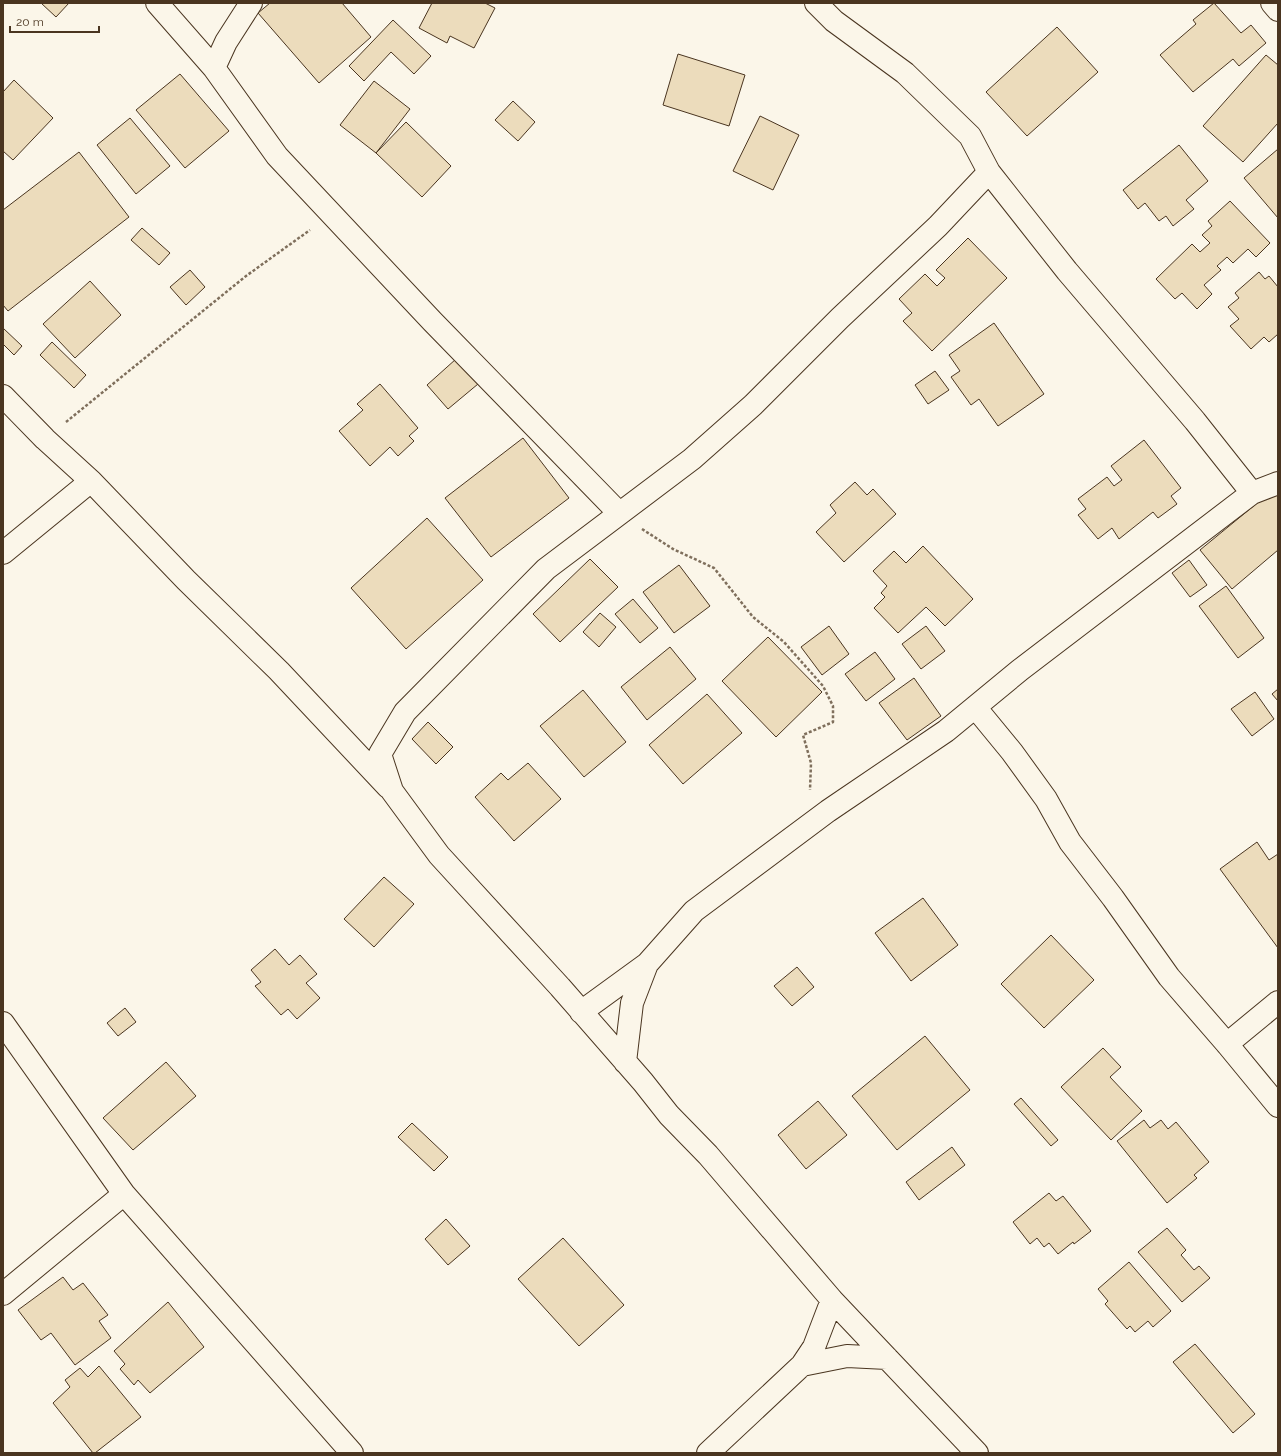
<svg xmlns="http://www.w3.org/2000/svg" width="1281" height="1456" viewBox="0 0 1281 1456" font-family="Raleway,sans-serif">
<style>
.building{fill:#ecdcbc;stroke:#4a3520}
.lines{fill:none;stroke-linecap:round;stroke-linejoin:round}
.minor-casing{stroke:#4a3520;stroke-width:24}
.path{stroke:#7f6f5c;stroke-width:2.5;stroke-dasharray:3 2;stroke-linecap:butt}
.minor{stroke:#fbf6e9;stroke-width:22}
</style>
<rect width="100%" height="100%" fill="#fbf6e9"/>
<path class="building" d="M41,3H69L56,17Z
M270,3H342L371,37L319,83L258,13Z
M432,3H485L495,8L474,48L450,36L447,43L419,28Z
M1214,3L1241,33L1251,25L1266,43L1239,66L1233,59L1193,92L1160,55L1196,24L1193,20Z
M393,20L431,56L414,74L391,52L364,81L349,66Z
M1057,27L1098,72L1027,136L986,92Z
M678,54L745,75L729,126L663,105Z
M1266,55L1278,65V123L1243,162L1203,126Z
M180,74L229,131L185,168L136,110Z
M14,80L53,118L13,160L3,151V92Z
M374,81L410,109L376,153L340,125Z
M513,101L535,122L518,141L495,120Z
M760,116L799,135L773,190L733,171Z
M130,118L170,166L136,194L97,145Z
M406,122L451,166L422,197L376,153Z
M1179,145L1208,181L1186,200L1194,209L1173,226L1166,216L1159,221L1145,203L1138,209L1123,190Z
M1278,149V218L1244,178Z
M79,152L129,217L8,311L3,305V210Z
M1230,201L1270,243L1256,257L1248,249L1233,263L1227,257L1217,266L1221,270L1204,285L1212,294L1197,309L1182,293L1175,299L1156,279L1192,244L1200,252L1210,243L1202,235L1212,226L1208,221Z
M142,228L170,253L159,265L131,240Z
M968,238L1007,278L932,351L903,321L912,313L899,299L925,274L937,286L945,278L936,270Z
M190,270L205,287L186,305L170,287Z
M1259,272L1265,279L1269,276L1278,287V334L1269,342L1264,337L1251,349L1230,326L1239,319L1228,307L1239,298L1235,293Z
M90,281L121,315L75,358L43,324Z
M994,323L1044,394L998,426L979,399L971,405L951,377L960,371L949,355Z
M3,328L22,346L14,355L3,344Z
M52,342L86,375L74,388L40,355Z
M456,359L478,384L448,409L427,385Z
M935,371L949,390L928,404L915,385Z
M380,384L418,428L409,436L414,441L398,456L390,447L370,466L339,431L363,410L357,404Z
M523,438L569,498L491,557L445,498Z
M1144,440L1181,488L1171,496L1177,504L1158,518L1153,512L1119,539L1112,528L1098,539L1078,515L1086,509L1078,499L1107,477L1114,486L1122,480L1111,466Z
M855,482L867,495L873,489L896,514L844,562L816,532L836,513L830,505Z
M1273,490L1278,496V550L1232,589L1200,550Z
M427,518L483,580L406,649L351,588Z
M923,546L973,599L945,626L926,607L898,633L874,608L885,597L881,593L887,586L873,571L894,551L906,563Z
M590,559L618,587L560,642L533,614Z
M1189,560L1207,585L1190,597L1172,573Z
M679,565L710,606L674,633L643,592Z
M1226,586L1264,638L1238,658L1199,606Z
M633,599L658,628L640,643L615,614Z
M600,613L616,627L599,647L583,632Z
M829,626L849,654L822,675L801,647Z
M926,626L945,651L921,669L902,644Z
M768,637L822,692L776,737L722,681Z
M670,647L696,679L647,720L621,687Z
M875,652L895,679L866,701L845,674Z
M914,678L941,716L907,740L879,703Z
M1278,689V701L1272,694Z
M583,690L626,742L584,777L540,726Z
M1255,692L1274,719L1252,736L1231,709Z
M707,694L742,733L683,784L649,745Z
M428,722L453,747L436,764L412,739Z
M528,763L561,799L514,841L475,797L501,773L508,780Z
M1257,842L1269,860L1278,854V948L1220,869Z
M384,877L414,904L374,947L344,919Z
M923,898L958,945L911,981L875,933Z
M1051,935L1094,980L1044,1028L1001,984Z
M275,949L289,965L300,955L317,974L306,983L320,998L297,1019L288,1009L281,1015L255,986L261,982L251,970Z
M797,967L814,987L792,1006L774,986Z
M125,1008L136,1022L118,1036L107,1023Z
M925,1036L970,1090L897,1150L852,1096Z
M1103,1048L1121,1067L1110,1077L1142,1111L1111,1140L1061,1087Z
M166,1062L196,1096L133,1150L103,1118Z
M1021,1098L1058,1140L1051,1146L1014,1104Z
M818,1101L847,1135L806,1169L778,1135Z
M1144,1120L1150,1128L1161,1120L1168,1129L1176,1122L1209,1162L1194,1175L1197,1178L1167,1203L1117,1141Z
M412,1123L448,1157L434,1171L398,1137Z
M952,1147L965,1165L919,1200L906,1182Z
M1049,1193L1056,1201L1063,1196L1091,1231L1074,1244L1073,1242L1058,1254L1049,1243L1044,1247L1037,1238L1030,1244L1013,1222Z
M446,1219L470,1246L448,1265L425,1239Z
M1167,1228L1186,1250L1181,1255L1194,1270L1199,1266L1210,1278L1182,1302L1138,1252Z
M563,1238L624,1305L579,1346L518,1279Z
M1129,1262L1171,1311L1153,1327L1148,1321L1135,1332L1130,1326L1127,1329L1105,1304L1108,1301L1098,1289Z
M63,1277L73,1290L83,1283L108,1315L99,1321L111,1338L75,1365L51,1333L41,1340L18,1310Z
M168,1302L204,1347L150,1393L138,1380L134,1385L120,1369L125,1364L114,1351Z
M1195,1344L1255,1414L1233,1433L1173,1362Z
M99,1366L141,1417L95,1453H93L53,1403L70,1387L65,1380L80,1368L88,1377Z"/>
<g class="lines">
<g class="minor-casing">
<path id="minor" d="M157,3L214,68L277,156L432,321L619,513
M816,3L834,21L905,73L970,136L989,172L1067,271L1195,421L1252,493
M1272,3L1278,10
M214,68L226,42L251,3
M3,396L45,439L91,481L186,580L279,671L388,787
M3,553L91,481
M975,707L1012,752L1046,799L1070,842L1113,898L1169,977L1227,1044L1278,1106
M581,1012L647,964L694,911L828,811L946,731L1020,670L1252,493L1278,483
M3,1023L124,1194L352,1453
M1227,1044L1278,1002
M625,1062L632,1003L647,964
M3,1294L124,1194
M802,1365L847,1356L887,1358
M708,1453L802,1365L814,1347L832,1300
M977,1453L832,1300L708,1155L669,1115L643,1082L560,987L439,855L392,791L380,754L405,712L546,569L692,459L753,405L840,318L938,226L989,172"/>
</g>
<path class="path" d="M66,422L246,276L310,230
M642,529L673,549L714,568L753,617L784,642L823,686L833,706V722L803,735L811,763L810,790"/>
<use href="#minor" class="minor"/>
</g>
<rect width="1281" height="1456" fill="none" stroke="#4a3520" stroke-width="8"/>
<path d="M10 26v6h89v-6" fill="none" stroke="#4a3520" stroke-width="2"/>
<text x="16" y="26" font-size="12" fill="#4a3520" stroke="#fbf6e9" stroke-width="3" paint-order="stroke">20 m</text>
</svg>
